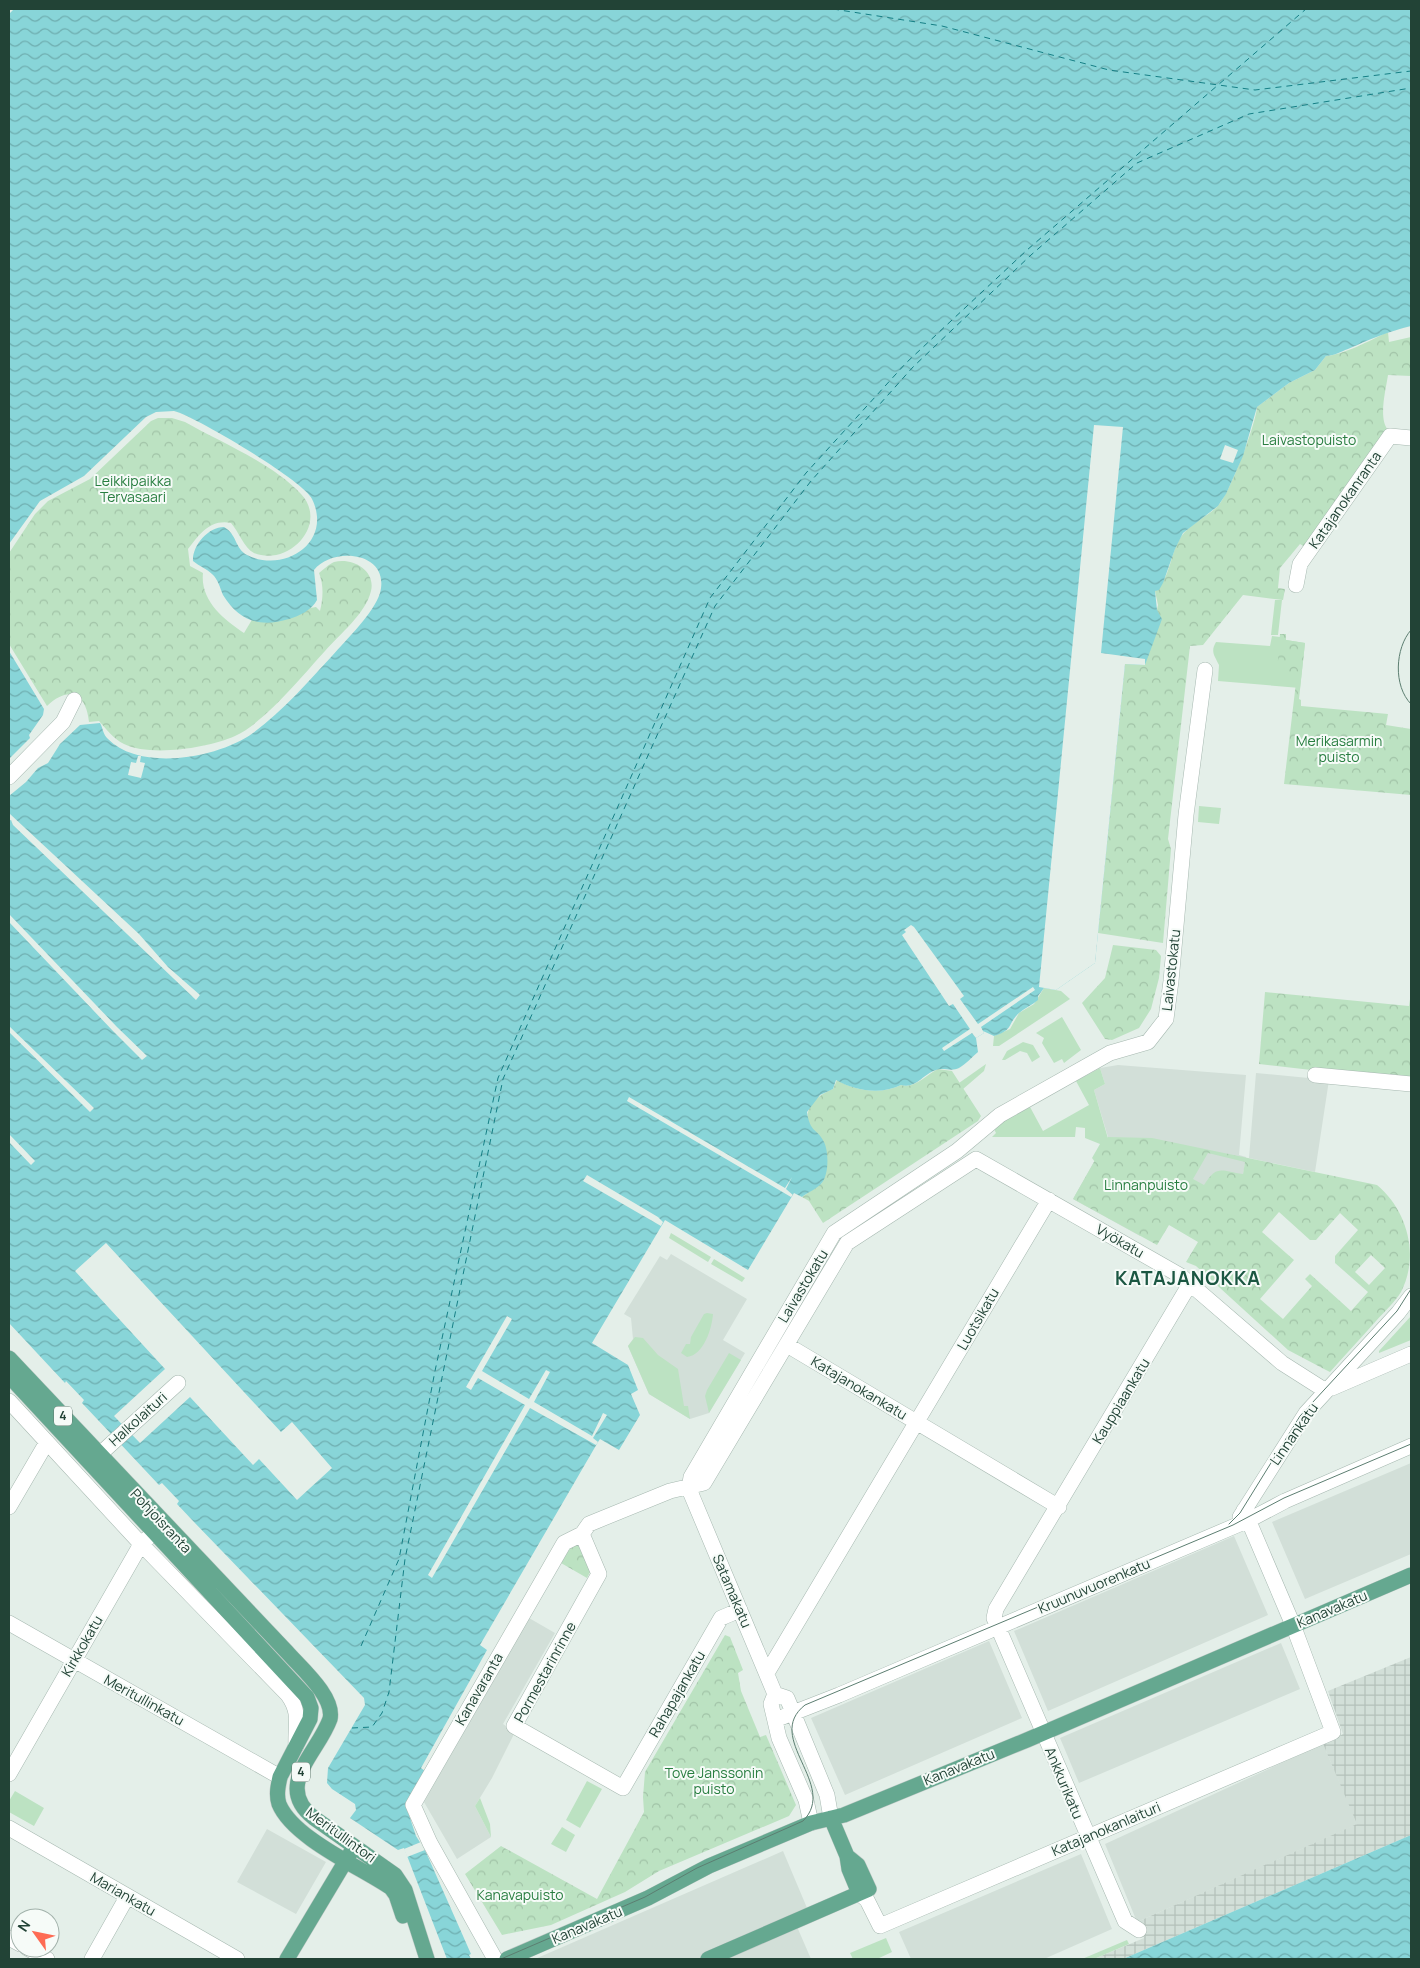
<svg xmlns="http://www.w3.org/2000/svg" width="1420" height="1968" viewBox="0 0 1420 1968" font-family="Manrope,sans-serif">
<style>
.built{fill:#d2dfd8}
.industrial{fill:url(#industrial-grid)}
.grass{fill:#bce2c2}
.park{fill:url(#park-crowns);fill-rule:evenodd}
.water{fill:url(#water-waves)}
.pier{fill:#e4efe9}
.lines{fill:none;stroke-linecap:round;stroke-linejoin:round}
.ferry{stroke:#157f85;stroke-width:1;stroke-dasharray:6 5;stroke-linecap:butt}
.minor-casing{stroke:#a6b8b0;stroke-width:16}
.major-casing{stroke:#c1cac7;stroke-width:16}
.minor{stroke:#fff;stroke-width:15}
.major{stroke:#65a890;stroke-width:15}
.tram{stroke:#5c7e71;stroke-width:1}
.labels{text-anchor:middle;stroke-width:4;stroke-linejoin:round;paint-order:stroke}
.shield{fill:#f6fbf8;stroke:#627a70;stroke-width:1}
.shield-label{font-size:12px;font-weight:bold;fill:#224336}
.park-label{font-size:14px;fill:#287e40;stroke:#f6fbf8}
.street-label{font-size:14px;fill:#224336;stroke:#f6fbf8}
.district-label{font-size:19px;font-weight:bold;letter-spacing:1px;fill:#1b5742;stroke:#f6fbf8}
</style>
<defs>
<pattern id="industrial-grid" width="8" height="8" patternUnits="userSpaceOnUse" patternTransform="scale(1.25)"><rect width="8" height="8" fill="#d2dfd8"/><path d="M0 4h8M4 0v8" fill="none" stroke="#b4c1ba"/></pattern>
<pattern id="park-crowns" width="20" height="18" patternUnits="userSpaceOnUse" patternTransform="scale(1.25)"><rect width="20" height="18" fill="#bce2c2"/><path d="M2 6a3 3 0 1 1 6 0M12 15a3 3 0 1 1 6 0" fill="none" stroke="#a1c3a7"/></pattern>
<pattern id="water-waves" width="16" height="10" patternUnits="userSpaceOnUse" patternTransform="scale(1.25)"><rect width="16" height="10" fill="#88d5d8"/><path d="M0 5q4-4 8 0t8 0" fill="none" stroke="#6faeb0"/></pattern>
</defs>
<rect width="100%" height="100%" fill="#e4efe9"/>
<path class="built" d="M1118,1065L1246,1075L1239,1155L1246,1157L1243,1175L1140,1236L1073,1199L1108,1137L1094,1090L1105,1084L1100,1068Z
M1256,1073L1329,1080L1315,1172L1249,1158Z
M671,1254L747,1299L723,1340L745,1353L709,1413L690,1419L649,1394L628,1346L633,1339L631,1318L624,1314L660,1256L667,1260Z
M1411,1463V1554L1305,1599L1272,1522Z
M1234,1536L1268,1615L1048,1711L1014,1631Z
M529,1618L555,1633L503,1724L515,1732L492,1778L475,1806L491,1837L457,1859L424,1802Z
M989,1641L1022,1718L845,1795L811,1718Z
M1281,1643L1300,1689L1079,1783L1060,1738Z
M1323,1744L1358,1824L1137,1922L1105,1844Z
M267,1829L326,1862L296,1914L237,1882Z
M783,1851L810,1915L795,1922L811,1959H535Z
M1081,1854L1112,1929L1044,1959H911L899,1932Z"/>
<path class="industrial" d="M1411,1657V1835L1123,1959H1094L1144,1938L1137,1922L1357,1824L1323,1744L1343,1734L1328,1691Z"/>
<path class="grass" d="M1275,600H1282L1278,635H1271Z
M1280,634H1286V640L1305,643L1300,688L1218,681L1219,665C1215,656 1210,652 1216,642L1270,646L1272,636L1280,637Z
M1199,806L1221,808L1219,824L1198,822Z
M1044,988L1061,991L1070,999L999,1046H993L994,1036L1010,1029L1019,1013L1034,1004Z
M1062,1017L1081,1050L1064,1063L1062,1059L1054,1063L1042,1043L1044,1038L1036,1033Z
M1023,1042L1033,1045L1040,1057L1032,1062L1027,1053L1020,1051L1005,1060H1002L1007,1051Z
M986,1064L984,1071L963,1089L959,1083Z
M1100,1068L1105,1084L1094,1090L1109,1142L1073,1199L1095,1162L1092,1158L1100,1144L1085,1138V1128L1076,1127L1075,1137H992L996,1133L993,1127L1030,1107L1043,1131L1089,1105L1076,1081Z
M671,1233L711,1257L708,1262L669,1238Z
M714,1259L745,1278L742,1282L711,1264Z
M707,1313L713,1314C712,1328 704,1355 687,1357L681,1353L686,1344H690L691,1337L704,1314Z
M1411,1316V1340L1379,1353V1351Z
M635,1337L643,1338L658,1355L678,1369L684,1406H688L690,1419L649,1394L628,1346Z
M729,1353L741,1360L709,1413L705,1396L707,1390Z
M587,1781L602,1789L580,1828L566,1820Z
M15,1791L44,1808L34,1826L9,1812V1801Z
M480,1798L490,1824L491,1837L475,1806Z
M562,1827L575,1835L566,1852L551,1844Z
M886,1938L892,1952L877,1959H853L850,1953Z
M1127,1940L1129,1944L1094,1959H1082Z"/>
<path class="park" d="M1388,332L1389,342L1411,337V376L1388,375C1386,389 1378,418 1388,430L1305,547L1300,544L1280,568L1278,588L1285,589L1283,600L1243,595L1203,645L1190,646L1168,839L1171,849L1163,943L1098,933L1125,663L1145,665L1158,605L1155,591C1173,575 1169,550 1184,533C1193,523 1207,516 1217,507C1229,496 1256,424 1257,407L1289,383L1315,370L1326,356C1343,355 1371,340 1388,332Z
M158,418H172L185,422C222,443 272,463 301,494C329,524 289,567 254,553C244,548 239,532 231,523C210,519 200,534 188,549L190,566L203,573C200,600 223,619 244,633L253,618L316,607L320,611C323,598 324,586 319,573C323,570 329,564 334,562C352,557 376,570 371,591C366,613 340,634 325,651C303,675 264,723 235,736C209,748 150,757 124,744C114,739 106,729 99,721L89,722C86,692 68,686 47,706L9,644V553L35,514L48,501L90,479L151,421Z
M1280,634H1286V640L1305,643L1299,699L1301,700V706L1388,714L1386,725L1411,729V795L1284,784L1297,674L1277,672Z
M1113,945L1156,950L1161,956L1159,978L1151,1009L1139,1028L1112,1040L1105,1039L1082,1003L1105,978Z
M1265,992L1409,1006L1411,992V1077L1407,1081L1259,1064Z
M938,1069L952,1071L981,1116L978,1121L823,1223L809,1201L802,1197L822,1183C824,1174 829,1162 826,1152C824,1143 817,1137 812,1130C800,1111 815,1096 833,1089L837,1080C855,1091 881,1095 901,1085C915,1089 926,1075 938,1069Z
M1108,1137L1152,1138L1377,1185C1407,1210 1420,1255 1401,1292C1395,1302 1385,1311 1376,1321C1361,1338 1345,1355 1330,1372L1324,1369L1288,1350L1196,1266L1186,1262L1198,1242L1169,1225L1157,1245L1073,1199ZM1208,1153L1245,1162L1243,1174C1221,1171 1217,1164 1204,1185L1193,1179ZM1279,1212L1310,1240H1316L1340,1213L1358,1230L1335,1256V1263L1368,1292L1351,1311L1310,1274L1305,1279L1312,1286L1283,1319L1260,1299L1294,1260L1262,1232ZM1371,1255L1385,1268L1369,1285L1355,1272Z
M579,1544L591,1570L587,1578L561,1563L572,1545Z
M725,1635L730,1637L743,1670L738,1673L741,1691L760,1737L766,1735L796,1805L789,1816L659,1871L625,1892L551,1925L502,1935L465,1874L501,1846L597,1899L644,1812L643,1797L645,1772Z"/>
<path class="water" d="M14,9H1411V326C1390,331 1368,340 1348,349C1340,352 1336,355 1326,356L1315,370L1289,383L1257,407L1243,456L1226,494L1218,506L1183,533L1175,549L1163,583L1159,590L1155,591L1157,610L1162,619L1145,665L1125,664L1095,963L1056,990L1044,988L1038,996V1000C1032,1005 1025,1008 1019,1013C1007,1024 1014,1030 994,1036L983,1031L984,1033L976,1038L978,1052C972,1057 966,1064 959,1068C951,1072 943,1067 936,1070C923,1074 916,1089 901,1085C881,1095 855,1091 836,1080L833,1089L820,1095L807,1112C810,1133 817,1128 824,1142C829,1152 829,1176 821,1184C815,1190 808,1192 802,1197L794,1193L748,1270L665,1220L592,1343L628,1365L638,1390L631,1394L640,1415L619,1450L600,1439L598,1442L480,1645L487,1650L421,1768L425,1771L406,1806L416,1836L425,1850L471,1954L469,1955L471,1959H447L404,1848L398,1850L350,1818L356,1810L355,1804L332,1789L327,1783L328,1768L365,1705L364,1698L194,1522L177,1504L179,1501L162,1483L159,1485L82,1403L84,1400L66,1381L65,1383L9,1323V796L26,782L38,768L48,763L60,744L80,725L100,723C103,728 103,735 108,739C140,772 219,758 253,733C283,711 307,683 332,656C346,640 374,613 380,593C391,551 332,546 314,570L317,600C312,610 299,616 289,619C260,628 239,621 223,595C220,588 218,579 212,574C207,569 199,566 193,561C192,546 208,527 224,527C237,534 235,549 247,555C285,574 333,542 312,499C304,481 195,416 174,411L156,412L146,417L84,476L40,501L9,544V14Z
M9,651L44,709L43,715L29,735L30,738L9,759Z
M1411,1835V1959H1123Z"/>
<path class="pier" d="M1094,425L1123,427L1101,653L1145,659V665L1125,664L1095,963L1056,990L1039,987Z
M1225,445L1238,450L1233,463L1220,459Z
M138,756H141L140,762L145,763L141,778L128,775L131,762L136,763Z
M10,814L139,934L168,967L200,995L196,1000L13,825L11,820L9,821Z
M9,914L117,1027L147,1056L142,1060L113,1031L9,922Z
M911,925L914,927L964,996L960,999L978,1024L1033,987L1035,990L981,1027L984,1033L976,1038L972,1033L944,1051L942,1048L970,1029L953,1004L949,1006L902,935L906,932L904,930Z
M9,1026L94,1108L90,1112L9,1032Z
M629,1097L785,1188L792,1177L786,1189L793,1195L791,1197L627,1101Z
M9,1134L35,1161L31,1165L9,1142Z
M587,1175L658,1217L663,1222L661,1226L583,1181Z
M106,1243L281,1432L292,1422L332,1468L297,1500L259,1459L253,1465L190,1397L140,1443L114,1416L165,1369L75,1271Z
M507,1316L512,1319L482,1371L529,1399L546,1370L550,1372L534,1402L592,1436L603,1413L607,1415L593,1438L598,1442L596,1445L530,1408L432,1578L428,1575L525,1405L478,1378L471,1390L466,1387Z
M421,1842L425,1850L407,1857L404,1849Z"/>
<g class="lines">
<path class="ferry" d="M833,9L942,26L1109,70L1255,90L1411,71
M361,1646L399,1559L435,1371L498,1078L710,598L806,473L906,363L1027,250L1306,9
M352,1728L372,1727L382,1713L389,1692L405,1559L503,1079L715,606L811,481L913,367L1031,255L1137,163L1249,114L1411,88"/>
<g class="minor-casing">
<path id="minor" d="M1296,585L1300,564L1390,436L1411,438
M9,777L63,722L74,700
M1315,1075L1411,1084
M787,1345L1059,1507
M1332,1388L1411,1354
M9,1401L141,1544L288,1695C301,1713 295,1725 296,1746
M99,1455L178,1383
M689,1489L691,1477L834,1233L957,1151L1000,1115L1110,1053L1148,1042L1166,1019L1171,981L1186,815L1205,670
M689,1489L775,1694L771,1704L779,1738L806,1800L811,1823
M9,1507L47,1442
M1240,1517L1306,1413L1398,1313L1411,1296
M582,1534L599,1574L514,1726L623,1788L721,1618L740,1610
M9,1623L280,1777
M767,1673L1049,1200
M775,1694L787,1698L827,1795L831,1818
M775,1720L839,1695L1249,1520L1285,1501L1411,1446
M9,1774L141,1544L148,1538
M9,1828L237,1959
M859,1893L867,1900L880,1926L1333,1732L1293,1625L1244,1510
M1139,1930L1125,1921L994,1618L996,1609L1191,1282
M9,1938L20,1944
M27,1948L47,1959
M92,1959L127,1897
M495,1959L430,1843L413,1805L564,1543L582,1534L589,1524L670,1491L704,1483L847,1243L976,1159L1181,1276L1282,1363L1326,1391"/>
</g>
<g class="major-casing">
<path id="major" d="M9,1358L287,1652C301,1668 335,1697 330,1719C318,1753 273,1786 314,1818L395,1875L405,1890L427,1959
M9,1376L307,1697L311,1708L310,1719L280,1777C278,1786 276,1795 279,1804C293,1838 360,1867 391,1888L396,1895L403,1916
M831,1818L847,1856L849,1869L859,1893
M287,1959L351,1852
M507,1959L648,1898L709,1866L811,1823L844,1815L1027,1740L1411,1575
M708,1959L869,1889L858,1865L847,1856"/>
</g>
<use href="#minor" class="minor"/>
<use href="#major" class="major"/>
<path class="tram" d="M1411,630C1395,648 1393,686 1411,704
M1229,1524L1240,1513L1300,1416L1397,1311L1411,1289
M501,1959L645,1897L697,1868L803,1821C839,1785 763,1738 805,1705L1233,1525L1284,1498L1411,1444"/>
</g>
<g class="labels">
<g class="shield">
<rect x="54" y="1406.5" width="18" height="19" rx="4"/>
<rect x="292" y="1762.5" width="18" height="19" rx="4"/>
</g>
<g class="shield-label">
<text x="63" y="1420">4</text>
<text x="301" y="1776">4</text>
</g>
<g class="park-label">
<text x="1309" y="445">Laivastopuisto</text>
<text x="133" y="486">Leikkipaikka<tspan x="133" dy="16">Tervasaari</tspan></text>
<text x="1339" y="746">Merikasarmin<tspan x="1339" dy="16">puisto</tspan></text>
<text x="1146" y="1190">Linnanpuisto</text>
<text x="714" y="1778">Tove Janssonin<tspan x="714" dy="16">puisto</tspan></text>
<text x="520" y="1900">Kanavapuisto</text>
</g>
<g class="street-label">
<text transform="translate(1345 500) rotate(-55)" y="5">Katajanokanranta</text>
<text transform="translate(1171 970) rotate(-84)" y="5">Laivastokatu</text>
<text transform="translate(1120 1241) rotate(30)" y="5">Vyökatu</text>
<text transform="translate(803 1286) rotate(-59)" y="5">Laivastokatu</text>
<text transform="translate(978 1319) rotate(-60)" y="5">Luotsikatu</text>
<text transform="translate(859 1388) rotate(31)" y="5">Katajanokankatu</text>
<text transform="translate(1121 1401) rotate(-59)" y="5">Kauppiaankatu</text>
<text transform="translate(138 1419) rotate(-42)" y="5">Halkolaituri</text>
<text transform="translate(1294 1434) rotate(-55)" y="5">Linnankatu</text>
<text transform="translate(161 1521) rotate(47)" y="5">Pohjoisranta</text>
<text transform="translate(1094 1586) rotate(-23)" y="5">Kruunuvuorenkatu</text>
<text transform="translate(732 1591) rotate(67)" y="5">Satamakatu</text>
<text transform="translate(1332 1609) rotate(-23)" y="5">Kanavakatu</text>
<text transform="translate(82 1646) rotate(-60)" y="5">Kirkkokatu</text>
<text transform="translate(545 1672) rotate(-61)" y="5">Pormestarinrinne</text>
<text transform="translate(479 1689) rotate(-60)" y="5">Kanavaranta</text>
<text transform="translate(677 1694) rotate(-60)" y="5">Rahapajankatu</text>
<text transform="translate(144 1700) rotate(29)" y="5">Meritullinkatu</text>
<text transform="translate(959 1767) rotate(-22)" y="5">Kanavakatu</text>
<text transform="translate(1064 1783) rotate(67)" y="5">Ankkurikatu</text>
<text transform="translate(1106 1829) rotate(-23)" y="5">Katajanokanlaituri</text>
<text transform="translate(341 1835) rotate(36)" y="5">Meritullintori</text>
<text transform="translate(123 1894) rotate(30)" y="5">Mariankatu</text>
<text transform="translate(587 1925) rotate(-23)" y="5">Kanavakatu</text>
</g>
<g class="district-label">
<text x="1188" y="1285">KATAJANOKKA</text>
</g>
</g>
<rect width="1420" height="1968" fill="none" stroke="#224336" stroke-width="20"/>
<g transform="translate(35 1933) rotate(303)"><circle r="24" fill="#f6fbf8" stroke="#a1b1aa"/>
<path d="M0-4L9 19L0 12L-9 19Z" fill="#fe6b54"/>
<text y="-8" font-size="14" font-weight="bold" text-anchor="middle" fill="#224336">N</text>
</g>
</svg>
